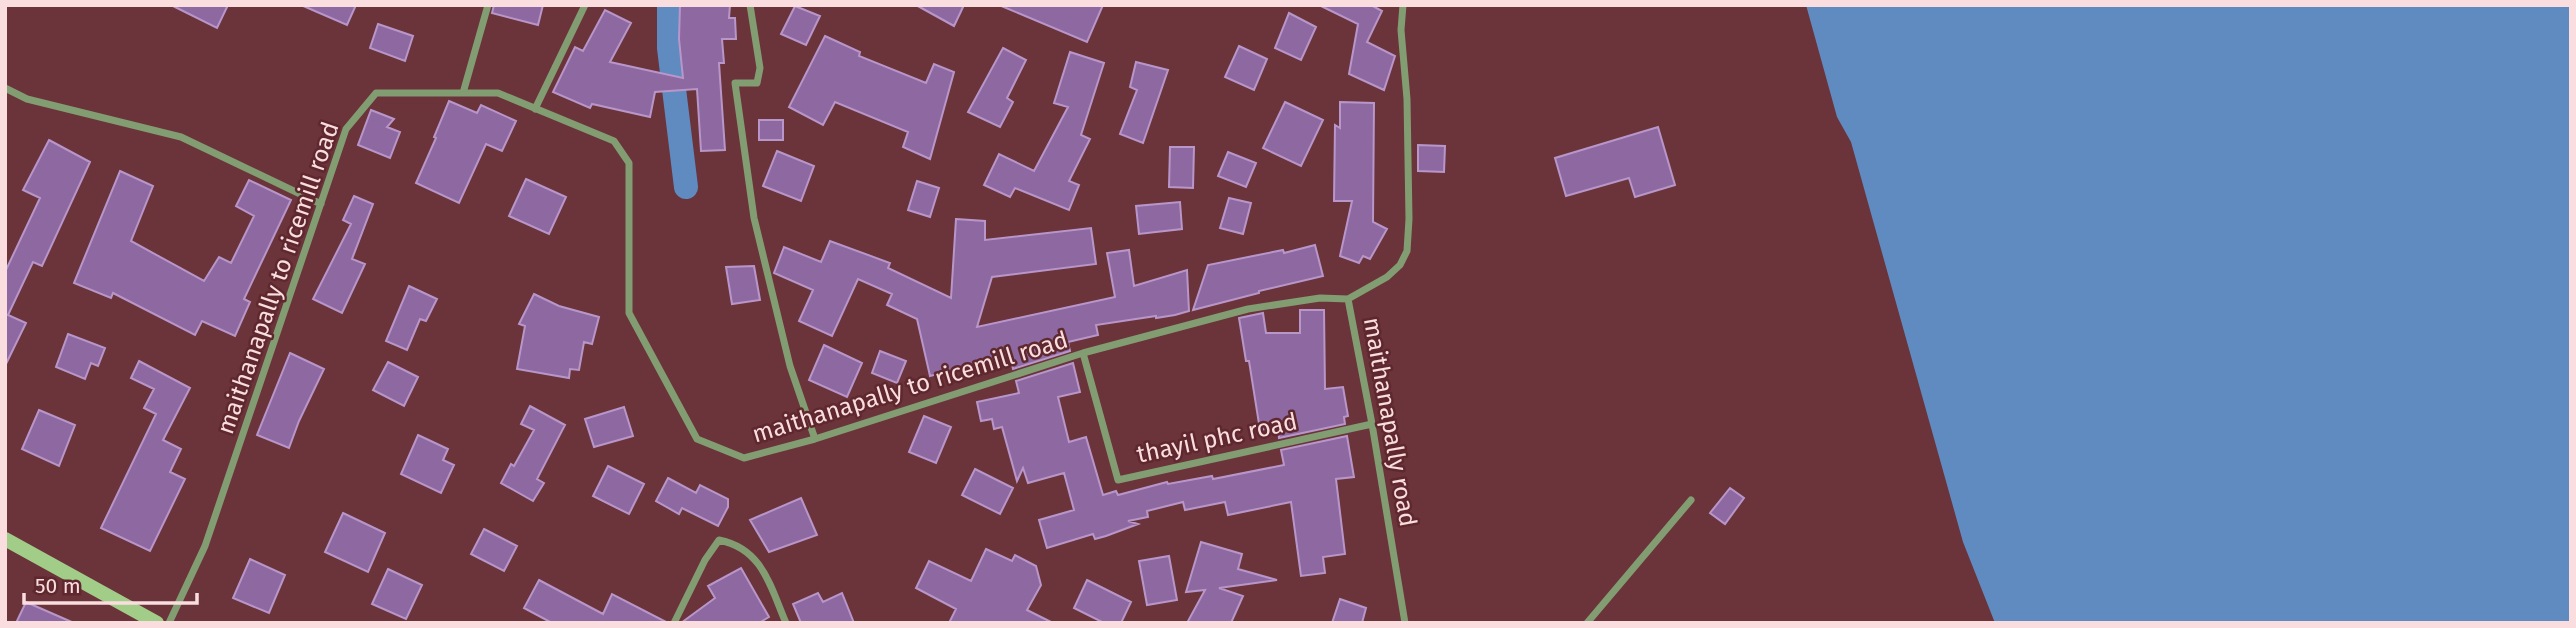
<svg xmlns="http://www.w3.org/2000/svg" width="2576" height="628" viewBox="0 0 2576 628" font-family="'Fira Sans',sans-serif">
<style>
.water{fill:#608bc0}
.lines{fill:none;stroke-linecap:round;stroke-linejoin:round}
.canal{stroke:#608bc0;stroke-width:24}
.building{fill:#8e69a1;stroke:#b896c9;stroke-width:2}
.street{stroke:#829d72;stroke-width:7}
.secondary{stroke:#a2cd88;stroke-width:14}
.labels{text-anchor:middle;stroke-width:5;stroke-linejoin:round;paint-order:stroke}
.street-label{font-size:24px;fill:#fadedf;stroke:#5f282f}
</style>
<rect width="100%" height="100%" fill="#6b333a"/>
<path class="water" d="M1806,5H2571V623H1995L1963,542L1851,142L1837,117Z"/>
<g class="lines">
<path class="canal" d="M669,5V48L686,187"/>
</g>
<path class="building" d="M171,5H228L217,28Z
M301,5H356L347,25Z
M494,5H543L538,25L492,13Z
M680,5H730L729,18H735L736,39H722L724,63H719L725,150L701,151L697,89L655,92L650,117L592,104L590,108L553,92L575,47L583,51L605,10L631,23L610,62L683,78L679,39Z
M916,5H964L954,26Z
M999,5H1103L1087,42Z
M1319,5H1371L1382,11L1367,42L1395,56L1384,90L1349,74L1358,24Z
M795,6L820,16L806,45L781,34Z
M1289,13L1316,27L1301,60L1275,48Z
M378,24L413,36L405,61L370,48Z
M825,36L860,52L859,56L926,83L934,64L954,72L930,159L903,147L908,132L835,102L823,125L789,107Z
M1239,46L1267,59L1254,90L1225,77Z
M1003,48L1026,60L1007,98L1013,102L1000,127L968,112Z
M1070,52L1104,63L1081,135L1090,139L1069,181L1079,185L1069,210L1015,188L1010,197L984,185L999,154L1034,171L1068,107L1054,103Z
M1136,62L1168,70L1143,143L1120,134L1137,90L1130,87Z
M449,101L477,113L481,105L516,121L502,151L486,144L459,203L416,183L436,138L434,137Z
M1285,102L1323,120L1301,166L1263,148Z
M1340,102L1374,103L1373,222L1387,229L1370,259L1363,256L1359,263L1340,256L1352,201H1334L1335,125L1340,128Z
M371,110L394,119L387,127L400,132L390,158L358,145Z
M759,120H783V140H759Z
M1658,127L1675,185L1635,197L1629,178L1566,196L1555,158Z
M49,140L90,162L42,266L33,262L8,315L26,323L5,366V272L40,198L23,190Z
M1418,145L1445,146L1444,172L1418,171Z
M1170,147H1194L1193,188L1169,187Z
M777,151L814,166L801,201L763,186Z
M1228,152L1256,163L1246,187L1218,176Z
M120,171L153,186L131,241L204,281L219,257L231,263L254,216L236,206L249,180L291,200L244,299L250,302L235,336L202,321L195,335L113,293L111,298L74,283Z
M526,179L566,197L549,234L509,216Z
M917,181L939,188L930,217L908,210Z
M354,196L373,204L352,259L365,264L342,313L313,299L351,224L343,220Z
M1229,198L1251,203L1243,234L1220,228Z
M1180,202L1182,229L1139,234L1136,206Z
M956,219L985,221V240L1091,228L1096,264L992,277L977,327L1115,297L1107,253L1129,250L1134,286L1187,270L1189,311L1175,315L1156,318V316L1096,325L1098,335L1068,342L1070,351L1013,369L1010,355L930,376L917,319L887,305L892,294L858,279L832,336L799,321L813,290L774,273L784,247L821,262L830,241L890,263L888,268L951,298Z
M1315,245L1323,276L1259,291V293L1193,310L1208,265L1283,250L1284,253Z
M754,266L760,300L732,304L726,267Z
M409,286L437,299L426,321L420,319L407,350L386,341Z
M534,294L559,306L599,317L592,344L584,342L579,370L570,369L569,378L517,369L525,326L519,324Z
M1300,310H1324L1325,389L1343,387L1348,416L1344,417L1345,424L1279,438L1278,427L1260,430L1249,361H1246L1239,318L1263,313L1266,333H1300Z
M68,334L105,348L98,366L91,363L85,379L56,367Z
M824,345L862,363L847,397L809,380Z
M880,351L906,361L897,383L872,373Z
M290,353L324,369L299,421L289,448L257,435Z
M139,361L190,388L163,440L181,449L170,472L185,479L150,551L101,528L156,414L144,408L154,389L131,378Z
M388,362L418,377L404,406L373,390Z
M1073,363L1080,392L1058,397L1069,442L1086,437L1103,495L1116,491L1118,495L1167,482L1168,484L1212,476L1213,479L1284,465L1281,450L1347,436L1354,477L1336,479L1345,554L1323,557L1325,573L1301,576L1291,502L1228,515L1225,502L1185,510L1183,502L1147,511L1148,517L1128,521L1138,524L1106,536L1095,539L1093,534L1047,548L1039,520L1074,510L1064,473L1028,483L1023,468L1017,481L1002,427L994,429L992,419L981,421L977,402L1019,393L1016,381Z
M530,406L565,425L537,479L544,483L533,501L501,483L511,464L514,466L534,430L521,424Z
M624,407L633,436L594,447L585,419Z
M39,410L75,425L59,466L22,449Z
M924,416L951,427L936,463L909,452Z
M418,435L448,449L443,460L454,465L441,493L401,474Z
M608,466L644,484L629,514L593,496Z
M975,469L1013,488L1000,514L962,495Z
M668,478L696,493L700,485L728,499V507L718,526L682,508L679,514L656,501Z
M1730,488L1744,498L1725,524L1710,513Z
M801,498L817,535L769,552L750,520Z
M343,513L385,533L368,572L325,552Z
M484,529L517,546L504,571L471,554Z
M1201,542L1242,554L1238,569L1277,580L1219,588L1243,596L1231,623H1187L1205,590L1186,592Z
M986,549L1012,561L1015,555L1036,566L1041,585L1027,610L1053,623H949L956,609L916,588L929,561L971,581Z
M1169,556L1177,600L1147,605L1139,561Z
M250,559L285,575L269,613L233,598Z
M741,568L769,617L759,623H681L715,598L708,586Z
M388,569L422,585L406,619L372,604Z
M539,580L603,614L612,594L668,623H552L524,608Z
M1087,580L1131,602L1121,623H1104L1074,608Z
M818,593L823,602L842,593L854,623H801L793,604Z
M1340,599L1366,608L1362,623H1332Z
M26,602L74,623H16Z"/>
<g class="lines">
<path class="street" d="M750,5L760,68L757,83H735L754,218L790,366L815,439
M1403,5L1401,30L1407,99L1409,219L1407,251L1400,265L1387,277L1348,299L1372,424L1405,623
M5,88L27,99L181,137L321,204
M463,93L488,5
M535,109L585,5
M1083,353L1118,480L1372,424
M169,623L205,546L346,129L376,93H498L614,141L629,163V313L697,439L744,458L815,439L1083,353L1248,309L1320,298L1348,299
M674,623L705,560L719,540C763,549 770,586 786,623
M1587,623L1691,500"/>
<path class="secondary" d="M5,539L157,623"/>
</g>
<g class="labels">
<g class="street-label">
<text transform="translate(278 278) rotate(-71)" y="8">maithanapally to ricemill road</text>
<text transform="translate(910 387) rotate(-17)" y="8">maithanapally to ricemill road</text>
<text transform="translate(1390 422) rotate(80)" y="8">maithanapally road</text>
<text transform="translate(1217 438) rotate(-12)" y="8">thayil phc road</text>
</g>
</g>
<rect width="2576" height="628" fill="none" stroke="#fadedf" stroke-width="14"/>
<path d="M24 593v10h173v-10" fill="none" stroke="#fadedf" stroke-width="3.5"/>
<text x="35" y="593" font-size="21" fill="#fadedf" stroke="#5f282f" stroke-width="5" paint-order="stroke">50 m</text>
</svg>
